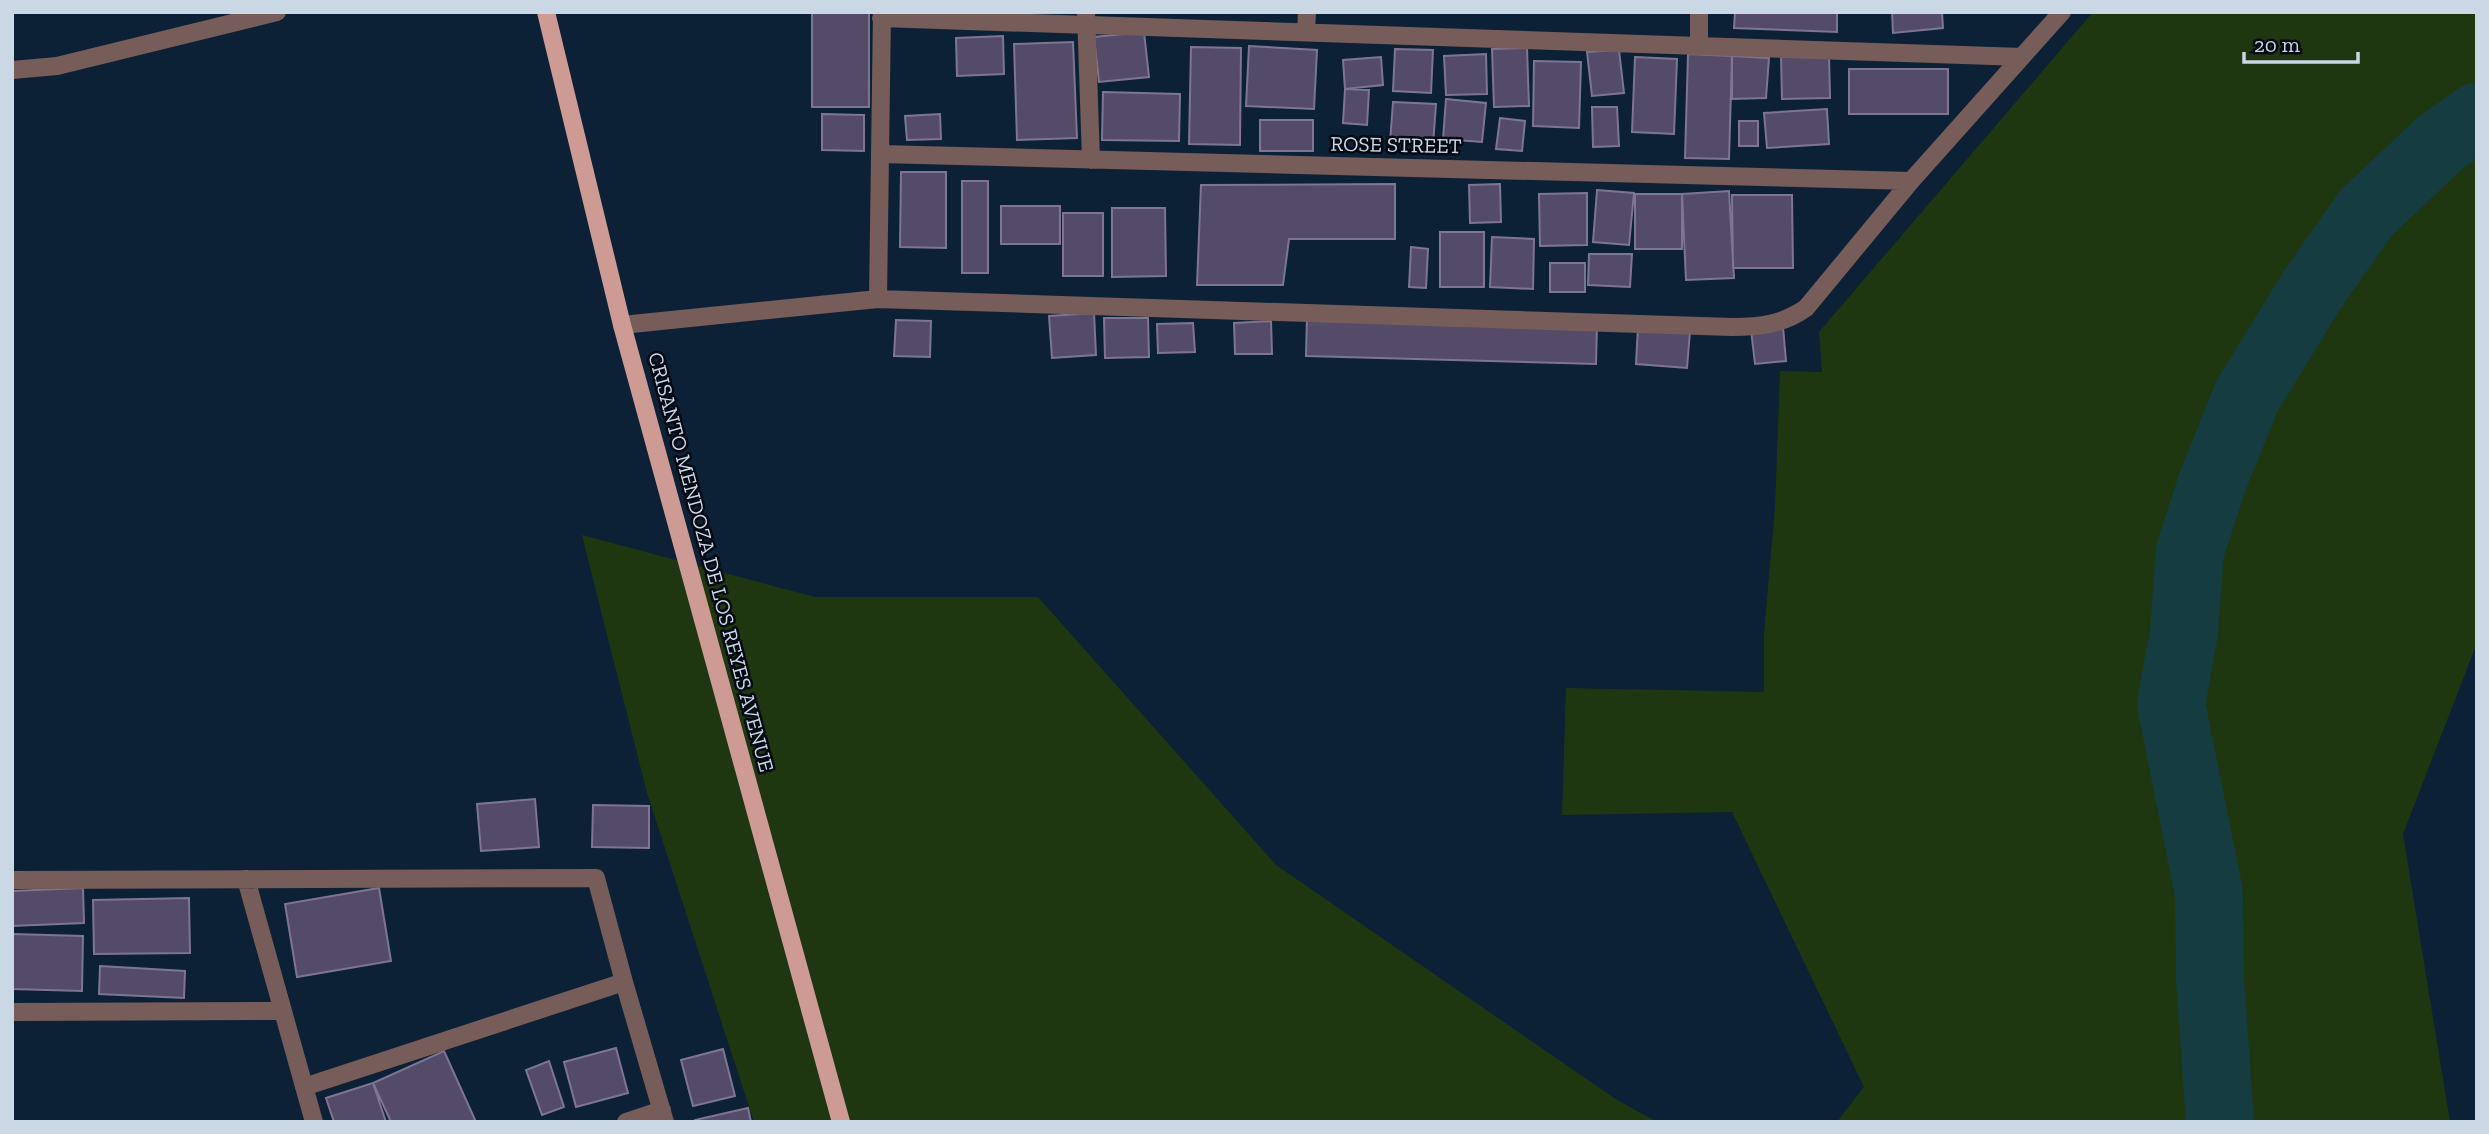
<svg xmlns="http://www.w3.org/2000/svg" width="2489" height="1134" viewBox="0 0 2489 1134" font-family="'Zilla Slab',serif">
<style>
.green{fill:#1f3711}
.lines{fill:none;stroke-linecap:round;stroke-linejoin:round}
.river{stroke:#153c41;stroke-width:68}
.building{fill:#534b67;stroke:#7e7594;stroke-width:2}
.minor{stroke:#765d5a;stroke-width:18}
.major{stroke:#ce9b94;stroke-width:18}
.labels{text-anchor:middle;stroke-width:5;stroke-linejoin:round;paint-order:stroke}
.street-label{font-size:21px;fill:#cad7e5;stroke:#030a13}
</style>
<rect width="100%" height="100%" fill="#0c2135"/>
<path class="green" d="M2093,12H2477V643L2403,834L2450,1122H1837L1864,1087L1732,812L1562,815L1566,688L1764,692V634L1775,507L1780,371L1822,372L1819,332Z
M582,535L815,597H1038L1276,865L1617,1100L1657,1122H754L647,793Z"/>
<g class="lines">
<path class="river" d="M2220,1122L2210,979L2209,893L2171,704L2184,632L2190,551L2213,480L2247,396L2312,290L2366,213L2440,143L2477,117"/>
</g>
<path class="building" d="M812,12H869V107H812Z
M1735,12H1837V32L1734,28Z
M1892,12H1942L1943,28L1893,33Z
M1144,32L1149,77L1099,82L1094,37Z
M1003,36L1004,74L957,76L956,38Z
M1073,42L1077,138L1017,140L1014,44Z
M1249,46L1317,50L1314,109L1246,106Z
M1191,47L1241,48L1240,145L1189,144Z
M1527,48L1529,106L1494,107L1492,49Z
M1395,49L1433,50L1431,93L1393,91Z
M1619,50L1624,93L1592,96L1587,52Z
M1486,54L1487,94L1446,95L1444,56Z
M1688,54L1732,56L1729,159L1685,158Z
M1829,54L1830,98L1782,99L1781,55Z
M1732,56L1769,58L1766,98L1732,99Z
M1381,57L1383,85L1345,89L1343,60Z
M1635,57L1677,59L1674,134L1632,132Z
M1534,61L1581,62L1579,128L1533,126Z
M1849,69H1948V114H1849Z
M1345,89L1369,90L1367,125L1343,123Z
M1103,92L1180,94L1179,141L1102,140Z
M1446,99L1486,103L1482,142L1443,139Z
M1393,102L1436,104L1433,145L1390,143Z
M1592,107H1617L1619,146L1593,147Z
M1827,109L1829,144L1767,148L1764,113Z
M822,114L864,115V151L822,150Z
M940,114L941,139L907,140L905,116Z
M1500,118L1525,121L1522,151L1496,149Z
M1260,120H1313V151H1260Z
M1739,121H1758V146H1739Z
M901,172H946V248L900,247Z
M962,181H988V273H962Z
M1395,184V239H1289L1283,285H1197L1201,185Z
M1500,184L1501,222L1470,223L1469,185Z
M1597,190L1634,193L1629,245L1593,242Z
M1729,191L1734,278L1686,280L1682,194Z
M1587,193V245L1540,246L1539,194Z
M1635,194H1682V249H1635Z
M1732,195H1792L1793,268H1733Z
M1001,206H1060V244H1001Z
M1112,208H1165L1166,276L1112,277Z
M1063,213H1103V276H1063Z
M1440,232H1484V287H1440Z
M1492,237L1534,239L1533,289L1490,287Z
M1411,247L1428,249L1426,288L1409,287Z
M1589,254H1632L1630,287L1588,285Z
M1550,263H1585V292H1550Z
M1094,313L1096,355L1052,358L1049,316Z
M1307,316L1597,324L1596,364L1306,356Z
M1104,318H1148L1149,357L1105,358Z
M896,320L931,321L930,357L894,356Z
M1271,321L1272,354H1235L1234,323Z
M1193,323L1195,352L1158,353L1157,324Z
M1638,327L1690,331L1687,368L1636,364Z
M1783,327L1786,361L1755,364L1751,330Z
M535,799L539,847L481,851L477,804Z
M593,805L649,806V848L592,847Z
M83,888L84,923L12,926V891Z
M379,888L391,961L297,977L285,904Z
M189,898L190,953L94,954L93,900Z
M12,934L83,936L82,991L12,989Z
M100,966L185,971L184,998L99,994Z
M616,1048L628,1093L576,1107L564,1062Z
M723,1049L735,1096L693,1106L681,1060Z
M444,1051L476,1122H391L373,1083Z
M549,1061L564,1107L542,1115L526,1070Z
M373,1083L386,1122H334L326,1098Z
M748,1108L751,1122H695V1120Z"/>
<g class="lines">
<path class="minor" d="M1086,12L1091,160
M881,18L2022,57
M1306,32L1307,12
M1699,46V12
M12,70L57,66L277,12
M880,154L1911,181
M878,299L882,12
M622,325L878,299L1732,327C1761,327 1783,324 1806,308L1911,181L2062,12
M246,879L314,1122
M12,880L596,878L624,982L665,1122
M12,1012L282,1011
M304,1087L624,982
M626,1122L662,1110"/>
<path class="major" d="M546,12L622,325L841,1122"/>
</g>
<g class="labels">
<g class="street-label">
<text transform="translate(1396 145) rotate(1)" y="7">ROSE STREET</text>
<text transform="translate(711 562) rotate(75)" y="7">CRISANTO MENDOZA DE LOS REYES AVENUE</text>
</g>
</g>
<rect width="2489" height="1134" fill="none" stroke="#cad7e5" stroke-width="28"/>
<path d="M2244 52v10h114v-10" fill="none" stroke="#cad7e5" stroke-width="3.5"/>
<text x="2254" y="52" font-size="21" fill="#cad7e5" stroke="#030a13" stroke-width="5" paint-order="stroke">20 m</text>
</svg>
